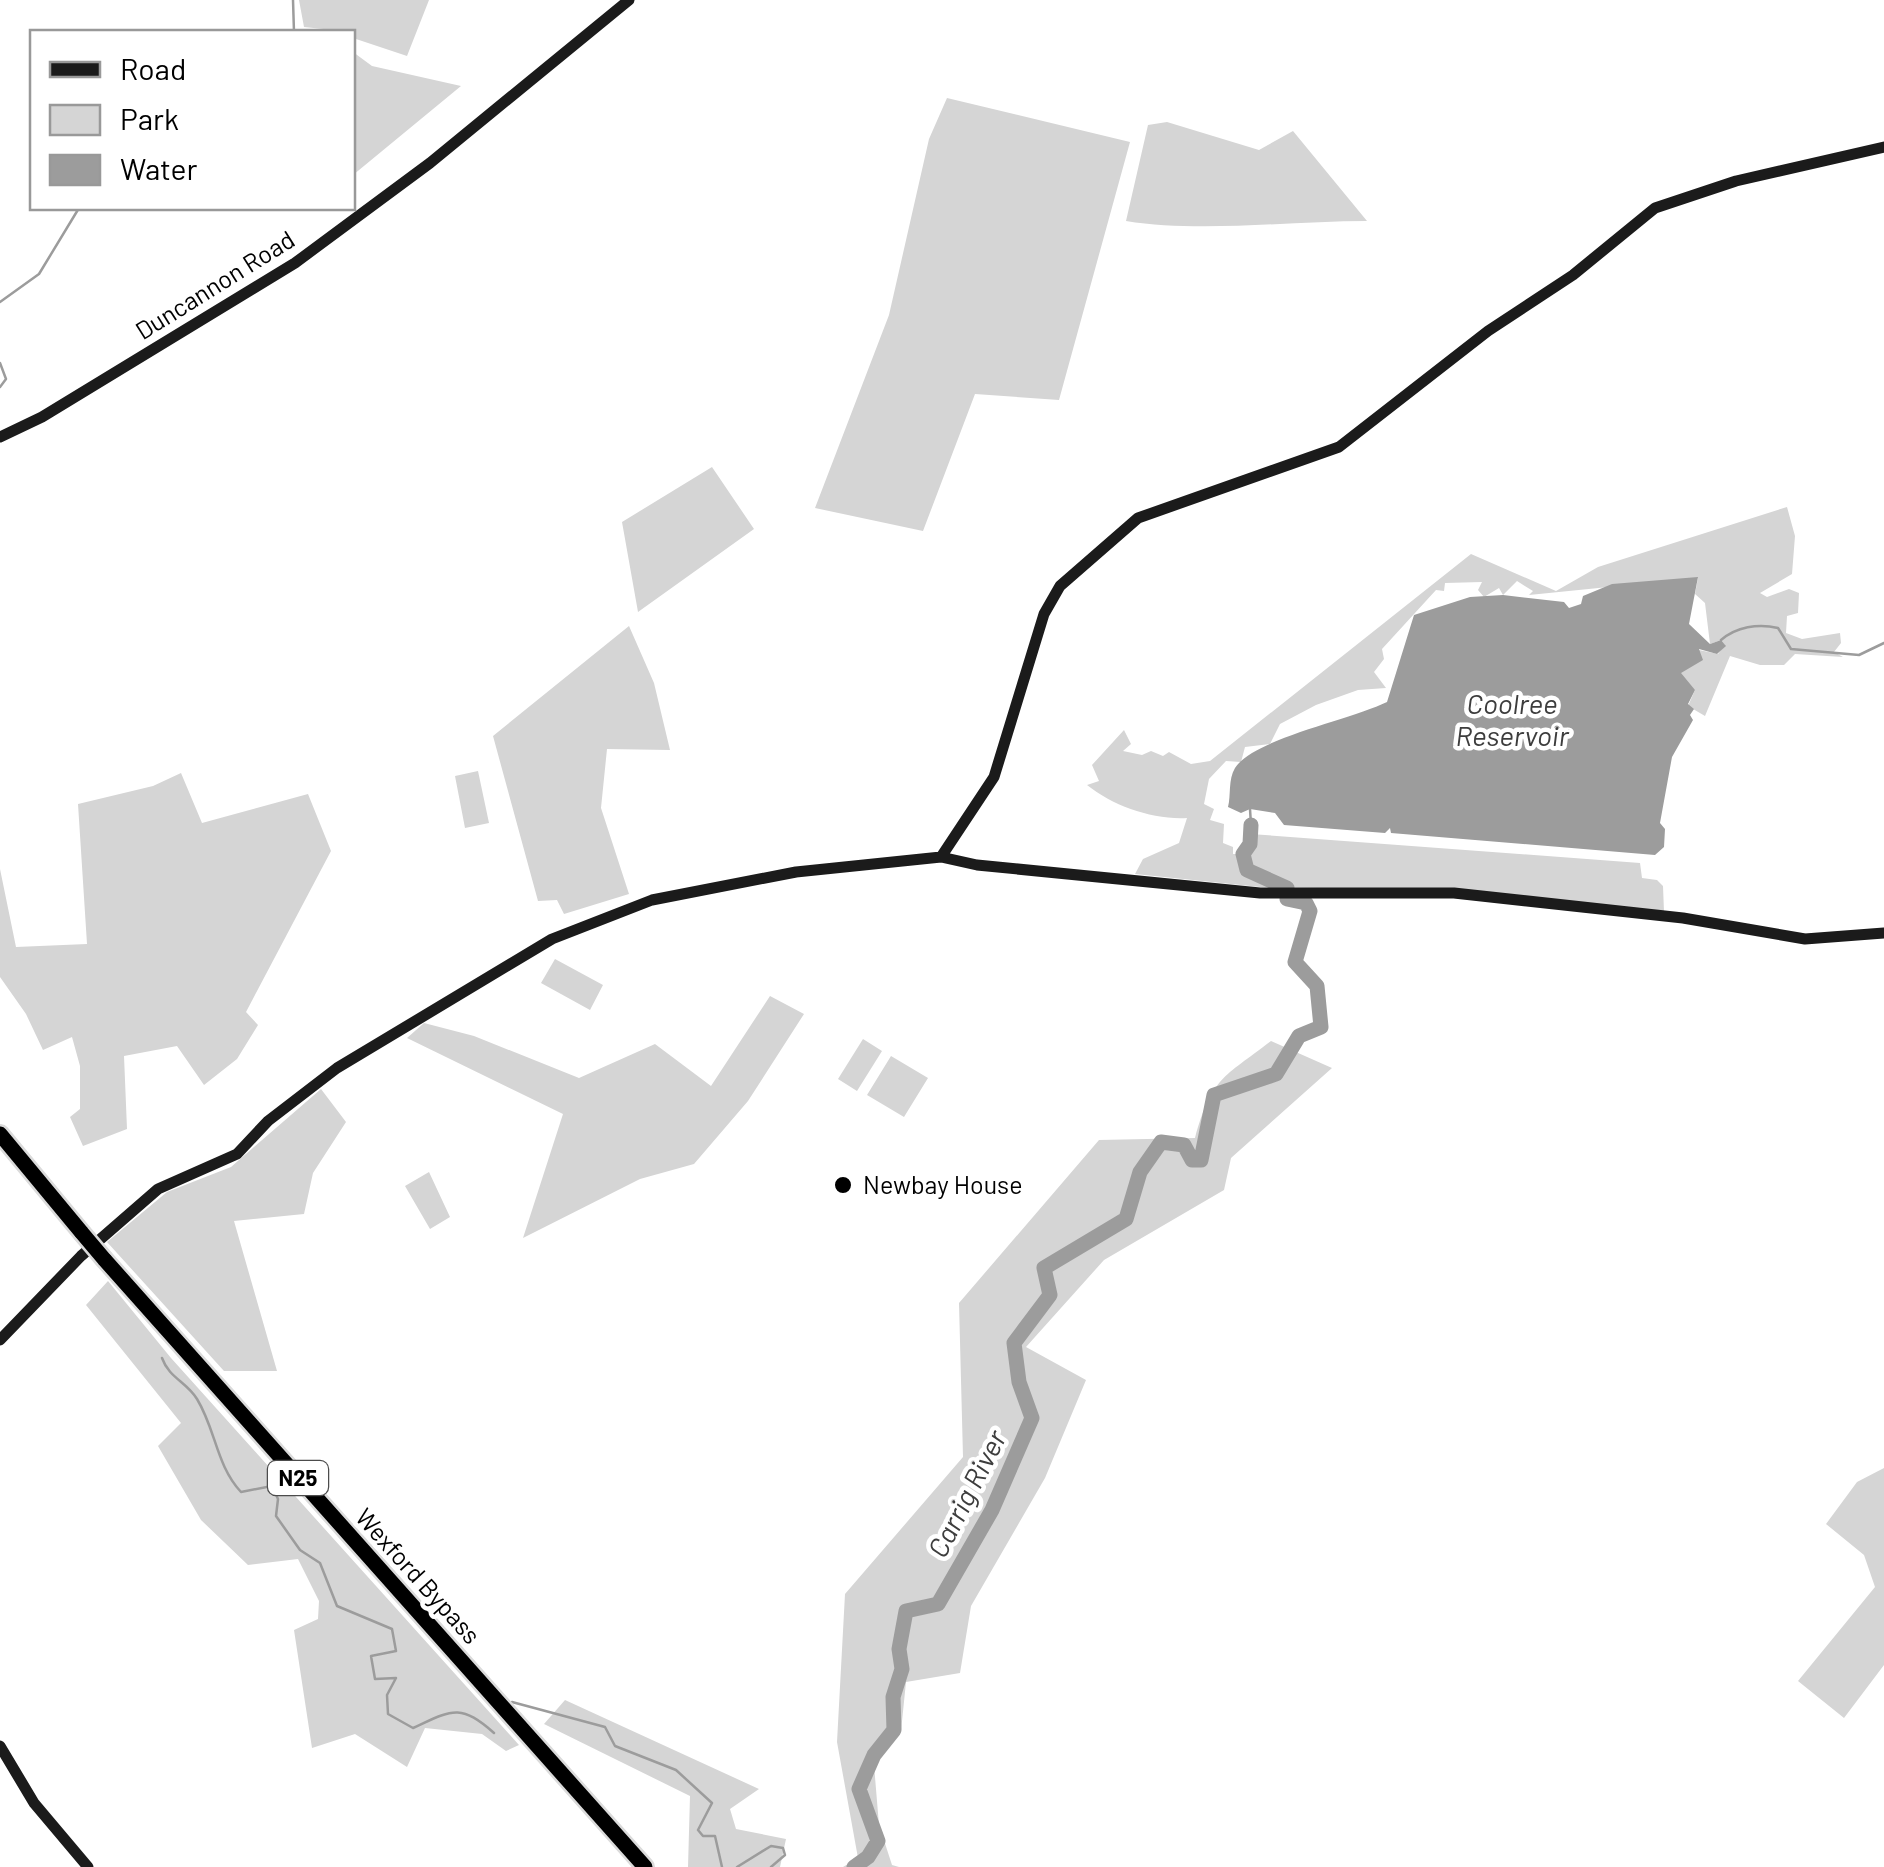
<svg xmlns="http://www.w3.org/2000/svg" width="1884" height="1867" viewBox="0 0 1884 1867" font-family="Barlow,sans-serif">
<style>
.green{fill:#d5d5d5}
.water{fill:#9c9c9c}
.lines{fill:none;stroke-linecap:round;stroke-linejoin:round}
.stream{stroke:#9c9c9c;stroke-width:2.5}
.river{stroke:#9c9c9c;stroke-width:15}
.highway-casing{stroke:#dbdbdb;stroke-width:20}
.secondary{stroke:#1b1b1b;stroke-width:11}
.highway{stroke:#000;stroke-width:15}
.highway-bridge-casing{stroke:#dbdbdb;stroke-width:20;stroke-linecap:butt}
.highway-bridge{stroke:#000;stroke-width:15}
.poi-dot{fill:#000;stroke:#fff;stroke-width:4}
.labels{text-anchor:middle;stroke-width:9;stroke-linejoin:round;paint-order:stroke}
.shield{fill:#fff;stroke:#4c4c4c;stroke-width:2.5}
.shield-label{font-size:22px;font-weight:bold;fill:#000}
.street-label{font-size:25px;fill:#000;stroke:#fff}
.poi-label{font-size:25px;fill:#000;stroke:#fff;text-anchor:start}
.water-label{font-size:28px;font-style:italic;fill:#3d3d3d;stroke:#fff}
</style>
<rect width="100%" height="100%" fill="#fff"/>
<path class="green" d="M299,0H429L407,56L353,38L352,32L304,27Z
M353,52L372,66L461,86L353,175Z
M947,98L1130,142L1059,400L975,394L923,531L815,508L889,315L929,139Z
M1167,122L1259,150L1293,131L1367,221C1289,221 1200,233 1126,221L1148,125Z
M712,467L754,529L638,612L622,522Z
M1787,507L1795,536L1792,574L1760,593L1767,597L1789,589L1799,593L1798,613L1787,616L1786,633L1802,639L1840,633L1841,643L1834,652L1843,657L1795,654L1784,665H1760L1730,656L1705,716L1688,706L1695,690L1689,689L1680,673L1693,663L1699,650L1718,654L1725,645L1721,640L1710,644L1705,603L1695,594L1698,578L1529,595L1533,591L1517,581L1503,595L1499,588L1484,597L1478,590L1482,582L1445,583L1444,591L1436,590L1382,649L1384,659L1374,672L1386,688L1358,690L1316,705L1280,724L1270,744L1245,747L1241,762L1226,761L1209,779L1204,804L1214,809L1210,820L1224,824L1223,843L1233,847V854H1243L1251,834L1640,863L1642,878L1657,880L1663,886L1664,912L1383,889L1260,887L1135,874L1143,859L1179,843L1187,818C1153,820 1113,806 1087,785L1099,781L1092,765L1124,730L1131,744L1123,751L1142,755L1151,751L1163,756L1169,752L1191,764L1210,761L1471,554L1556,591L1598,567Z
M629,626L654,683L670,750L607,749L601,808L629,894L564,914L557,900L538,901L493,736Z
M478,771L489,823L465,828L455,776Z
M181,773L202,823L308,794L331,851L246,1012L258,1025L237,1059L204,1085L177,1046L124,1056L127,1129L83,1146L70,1117L80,1109V1066L72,1037L43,1050L26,1014L0,977V869L16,947L87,944L78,804L153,786Z
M555,959L603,985L590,1010L541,983Z
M770,996L804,1014L748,1101L694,1164L640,1179L523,1238L563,1114L407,1038L424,1023L474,1036L579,1078L655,1044L711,1086Z
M863,1039L882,1051L857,1091L838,1079Z
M1271,1041L1332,1068L1231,1158L1224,1190L1104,1260L1026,1347L1086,1380L1045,1478L971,1606L960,1673L906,1682L901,1731L874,1765L879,1825L892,1865L899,1867H843L858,1858L837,1742L845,1594L963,1457L959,1303L1099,1140L1195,1138C1212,1077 1223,1078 1271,1041Z
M891,1056L928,1078L904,1117L867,1095Z
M321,1089L346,1122L313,1173L304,1214L234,1221L277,1371H224L107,1242L167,1192L231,1167Z
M429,1172L450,1217L430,1229L405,1186Z
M108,1281L171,1358L519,1745L506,1751L482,1734L425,1728L407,1767L355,1734L312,1748L294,1630L318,1619L319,1601L298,1559L248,1565L201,1520L158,1446L181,1423L86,1305Z
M1884,1468V1665L1844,1718L1798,1681L1875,1587L1864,1555L1826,1524L1857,1482Z
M565,1700L759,1789L730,1809L736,1829L786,1839L780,1867H688L690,1796L544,1724Z"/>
<path class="water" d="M1698,577L1689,624L1710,644L1721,640L1726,646L1717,654L1699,649L1703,660L1681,673L1695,690L1688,704L1694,709L1690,715L1693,720L1672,757L1660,823L1665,829L1664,847L1655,855L1391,833L1390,828L1385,833L1284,825L1275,813L1250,809L1241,813L1228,807C1231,796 1228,779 1235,768C1253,739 1350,720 1387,702L1414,615L1470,597L1503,595L1564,602L1569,608L1581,604L1583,596L1612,584Z"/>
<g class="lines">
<path class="stream" d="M293,0L294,32
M0,302L39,274L79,208
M0,363L6,379L0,387
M1721,640C1736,627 1758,623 1778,628L1791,649L1859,655L1884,643
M1250,809L1251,825
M162,1358C169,1378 187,1382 197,1399C216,1430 216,1465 241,1492L272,1486L278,1499L276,1516L300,1550L320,1563L337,1606L392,1629L396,1651L371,1656L375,1679L396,1678L387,1695L388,1714L413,1728C452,1710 460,1703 494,1733
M512,1702L605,1727L615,1746L676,1770L712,1803L698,1830L703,1836H715L722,1867
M737,1867L771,1846L783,1848L785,1855L771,1867"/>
<path class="river" d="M1251,825L1250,844L1243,854L1247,870L1287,888
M854,1867L868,1857L878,1841L859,1789L874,1755L894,1730L893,1697L902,1669L899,1649L906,1611L938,1604L992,1510L1032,1418L1019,1382L1014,1343L1050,1295L1044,1268L1126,1219L1140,1172L1161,1142L1184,1145L1192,1160H1201L1214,1095L1276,1074L1299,1036L1321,1027L1317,986L1295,962L1310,911L1306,903L1287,899"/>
<g class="highway-casing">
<path id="highway" d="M0,1134L82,1233
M104,1259L645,1867"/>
</g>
<path class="secondary" d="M0,437L42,417L295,263L430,163L629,0
M941,857L994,777L1044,614L1060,586L1138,518L1339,447L1488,331L1573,275L1655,208L1736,181L1884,147
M0,1340L81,1256L158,1189L237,1154L268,1121L337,1068L552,939L652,900L796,872L941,857L977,865L1260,893H1454L1683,918L1805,939L1884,933
M0,1746L34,1803L88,1867"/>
<use href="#highway" class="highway"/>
<g class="highway-bridge-casing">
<path id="highway-bridge" d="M82,1233L104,1259"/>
</g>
<use href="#highway-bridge" class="highway-bridge"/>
</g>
<circle class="poi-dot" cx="843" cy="1185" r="10"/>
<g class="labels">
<rect class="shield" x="268" y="1461" width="60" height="34" rx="8"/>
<g class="shield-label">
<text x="298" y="1486">N25</text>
</g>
<g class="street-label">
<text transform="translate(215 285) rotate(-32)" y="9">Duncannon Road</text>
<text transform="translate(418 1576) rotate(48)" y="9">Wexford Bypass</text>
</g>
<g class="poi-label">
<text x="863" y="1194">Newbay House</text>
</g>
<g class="water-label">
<text x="1512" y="714">Coolree<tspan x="1512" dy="32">Reservoir</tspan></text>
<text transform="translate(967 1494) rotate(-63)" y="10">Carrig River</text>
</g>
</g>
<rect x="30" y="30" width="325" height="180" fill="#ffffff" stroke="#999999" stroke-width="2.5"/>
<rect x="50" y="62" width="50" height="15" fill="#1b1b1b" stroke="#999999" stroke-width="2.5"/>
<text x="120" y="80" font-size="30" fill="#000000">Road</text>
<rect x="50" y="105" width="50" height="30" fill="#d5d5d5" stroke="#999999" stroke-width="2.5"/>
<text x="120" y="130" font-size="30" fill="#000000">Park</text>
<rect x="50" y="155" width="50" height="30" fill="#9c9c9c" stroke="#999999" stroke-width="2.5"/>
<text x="120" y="180" font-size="30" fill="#000000">Water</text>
</svg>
